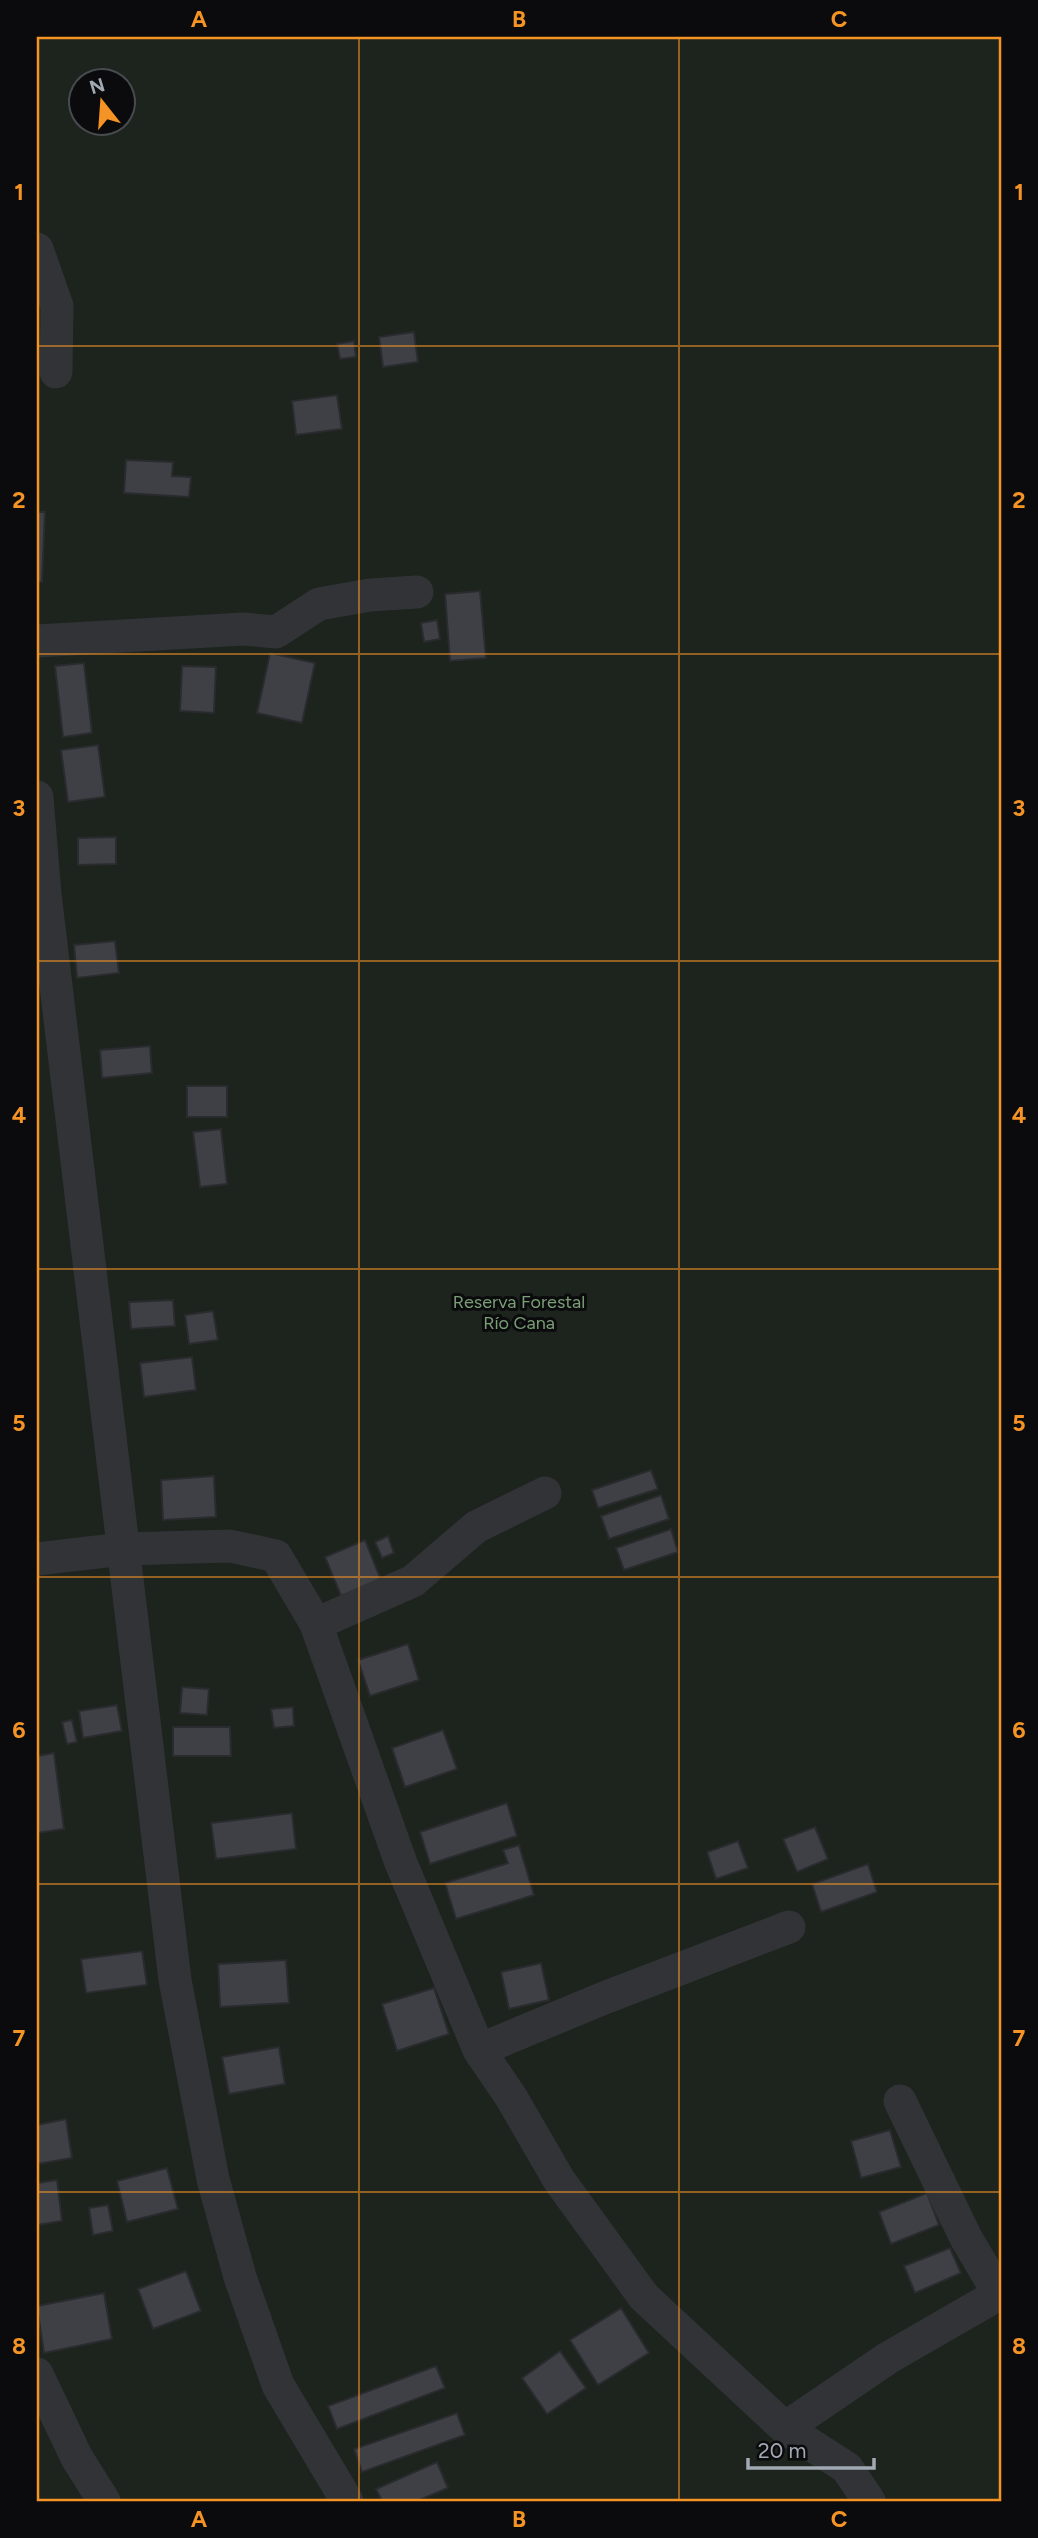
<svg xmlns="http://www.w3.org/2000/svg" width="1038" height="2538" viewBox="0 0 1038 2538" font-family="Figtree,sans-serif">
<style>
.green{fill:#1c241d;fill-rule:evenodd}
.building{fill:#3f4045;stroke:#2a2b2e;stroke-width:2}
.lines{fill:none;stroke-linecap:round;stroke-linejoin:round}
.minor{stroke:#313337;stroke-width:33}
.grid{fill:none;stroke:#f59325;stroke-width:2;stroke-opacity:0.55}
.labels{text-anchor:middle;stroke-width:6;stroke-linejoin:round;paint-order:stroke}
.park-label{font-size:18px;fill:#7a9f77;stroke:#0b0b0d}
.neatline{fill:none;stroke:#f59325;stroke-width:2.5}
.grid-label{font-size:23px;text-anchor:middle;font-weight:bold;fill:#f59325}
</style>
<rect width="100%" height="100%" fill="#101012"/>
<path class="green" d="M37,37H1001V2501H37ZM80,80H122V122H80Z"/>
<path class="building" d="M414,332L418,362L383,367L379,337Z
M354,341L356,357L340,359L337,344Z
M337,395L342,429L296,435L292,401Z
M126,460L173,462L172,476L191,477L189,497L124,493Z
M37,512H45L42,582H37Z
M480,591L486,658L450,661L445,594Z
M437,620L440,639L424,642L421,623Z
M270,653L315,663L302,723L257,713Z
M84,663L92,733L63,737L55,666Z
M182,666L216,667L214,713L180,711Z
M98,745L105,797L68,802L61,750Z
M116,837V864L78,865V838Z
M115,941L119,973L77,978L74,945Z
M150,1046L152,1073L102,1078L100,1050Z
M187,1086H227V1117H187Z
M221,1129L227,1184L200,1187L193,1132Z
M173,1300L175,1326L131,1329L129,1302Z
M213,1311L218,1340L189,1344L185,1315Z
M192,1357L196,1390L144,1397L140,1363Z
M651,1470L658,1489L598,1508L592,1490Z
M214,1476L216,1517L163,1520L161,1480Z
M661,1495L669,1519L609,1539L601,1516Z
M671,1529L678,1552L624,1570L616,1548Z
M388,1536L394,1553L382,1558L375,1542Z
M365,1540L381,1580L341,1596L325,1557Z
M408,1644L419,1680L370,1696L358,1660Z
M182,1687L209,1689L207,1715L180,1713Z
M117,1705L122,1731L83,1738L79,1711Z
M293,1707L294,1726L274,1728L271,1709Z
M72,1720L77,1742L67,1744L62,1722Z
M173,1727H230L231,1756H173Z
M443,1730L457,1769L405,1787L392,1748Z
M54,1753L64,1829L37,1833V1756Z
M507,1803L517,1836L430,1864L420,1832Z
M292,1813L296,1849L216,1859L211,1823Z
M815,1827L828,1859L797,1872L783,1839Z
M738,1841L748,1868L716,1879L707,1852Z
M519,1845L534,1895L456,1919L445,1883L508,1863L503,1850Z
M868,1864L877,1892L821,1912L812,1884Z
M142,1951L147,1985L86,1993L81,1959Z
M286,1960L289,2003L220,2007L218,1964Z
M541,1963L549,2000L509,2009L501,1972Z
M434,1988L449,2034L397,2051L382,2004Z
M279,2047L285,2084L229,2094L222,2057Z
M66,2119L72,2158L37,2164V2125Z
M890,2130L901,2167L861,2178L851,2141Z
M167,2168L178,2209L127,2222L117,2181Z
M57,2180L62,2221L37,2225V2183Z
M927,2193L939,2225L891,2244L879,2212Z
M108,2205L113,2231L93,2235L89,2208Z
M950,2248L961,2273L915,2293L904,2266Z
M186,2271L201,2311L153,2329L138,2289Z
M104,2293L112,2339L44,2353L37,2306Z
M621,2308L649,2353L598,2385L570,2340Z
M560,2351L586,2388L547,2414L522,2378Z
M436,2366L445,2388L337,2429L328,2406Z
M457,2413L465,2435L362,2472L354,2449Z
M437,2462L448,2488L417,2501H382L376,2489Z"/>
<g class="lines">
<path class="minor" d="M37,249L57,306L56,372
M37,641L243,629L276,632L319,604L370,595L417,592
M37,797L45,894L175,1980L213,2179L240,2277L278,2385L347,2501
M37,1559L123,1549L230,1546L276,1556L316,1624L401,1863L479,2050L511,2097L559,2180L644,2297L785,2428L847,2468L869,2501
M316,1624L413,1581L476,1527L545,1493
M479,2050L604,1998L789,1927
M37,2374L77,2458L104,2501
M785,2428L888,2358L999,2294L966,2238L900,2101"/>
</g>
<path class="grid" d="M359,37V2501M679,37V2501M37,346H1001M37,654H1001M37,961H1001M37,1269H1001M37,1577H1001M37,1884H1001M37,2192H1001"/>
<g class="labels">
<g class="park-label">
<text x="519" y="1308">Reserva Forestal<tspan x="519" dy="21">Río Cana</tspan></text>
</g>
</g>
<rect width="1038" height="2538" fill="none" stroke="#0b0b0d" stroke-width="77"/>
<g transform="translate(102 102) rotate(343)"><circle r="33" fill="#0b0b0d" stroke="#474a4f" stroke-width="2"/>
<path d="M0-5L12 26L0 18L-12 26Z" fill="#f59325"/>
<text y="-10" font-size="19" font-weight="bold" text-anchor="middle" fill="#a1a9b3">N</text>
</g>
<path d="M748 2458v10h126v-10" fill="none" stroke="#a1a9b3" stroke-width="3.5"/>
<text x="758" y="2458" font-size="21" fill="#a1a9b3" stroke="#0b0b0d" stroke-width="5" paint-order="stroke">20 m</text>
<rect x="38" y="38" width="962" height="2462" class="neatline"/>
<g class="grid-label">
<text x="199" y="27">A</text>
<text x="519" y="27">B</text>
<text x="839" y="27">C</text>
<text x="19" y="200">1</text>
<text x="1019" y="200">1</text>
<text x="19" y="508">2</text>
<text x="1019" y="508">2</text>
<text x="19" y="816">3</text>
<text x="1019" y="816">3</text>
<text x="19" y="1123">4</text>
<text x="1019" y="1123">4</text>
<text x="19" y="1431">5</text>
<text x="1019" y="1431">5</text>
<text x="19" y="1738">6</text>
<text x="1019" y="1738">6</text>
<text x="19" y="2046">7</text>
<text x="1019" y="2046">7</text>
<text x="19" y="2354">8</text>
<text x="1019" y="2354">8</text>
<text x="199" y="2527">A</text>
<text x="519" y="2527">B</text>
<text x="839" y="2527">C</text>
</g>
</svg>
